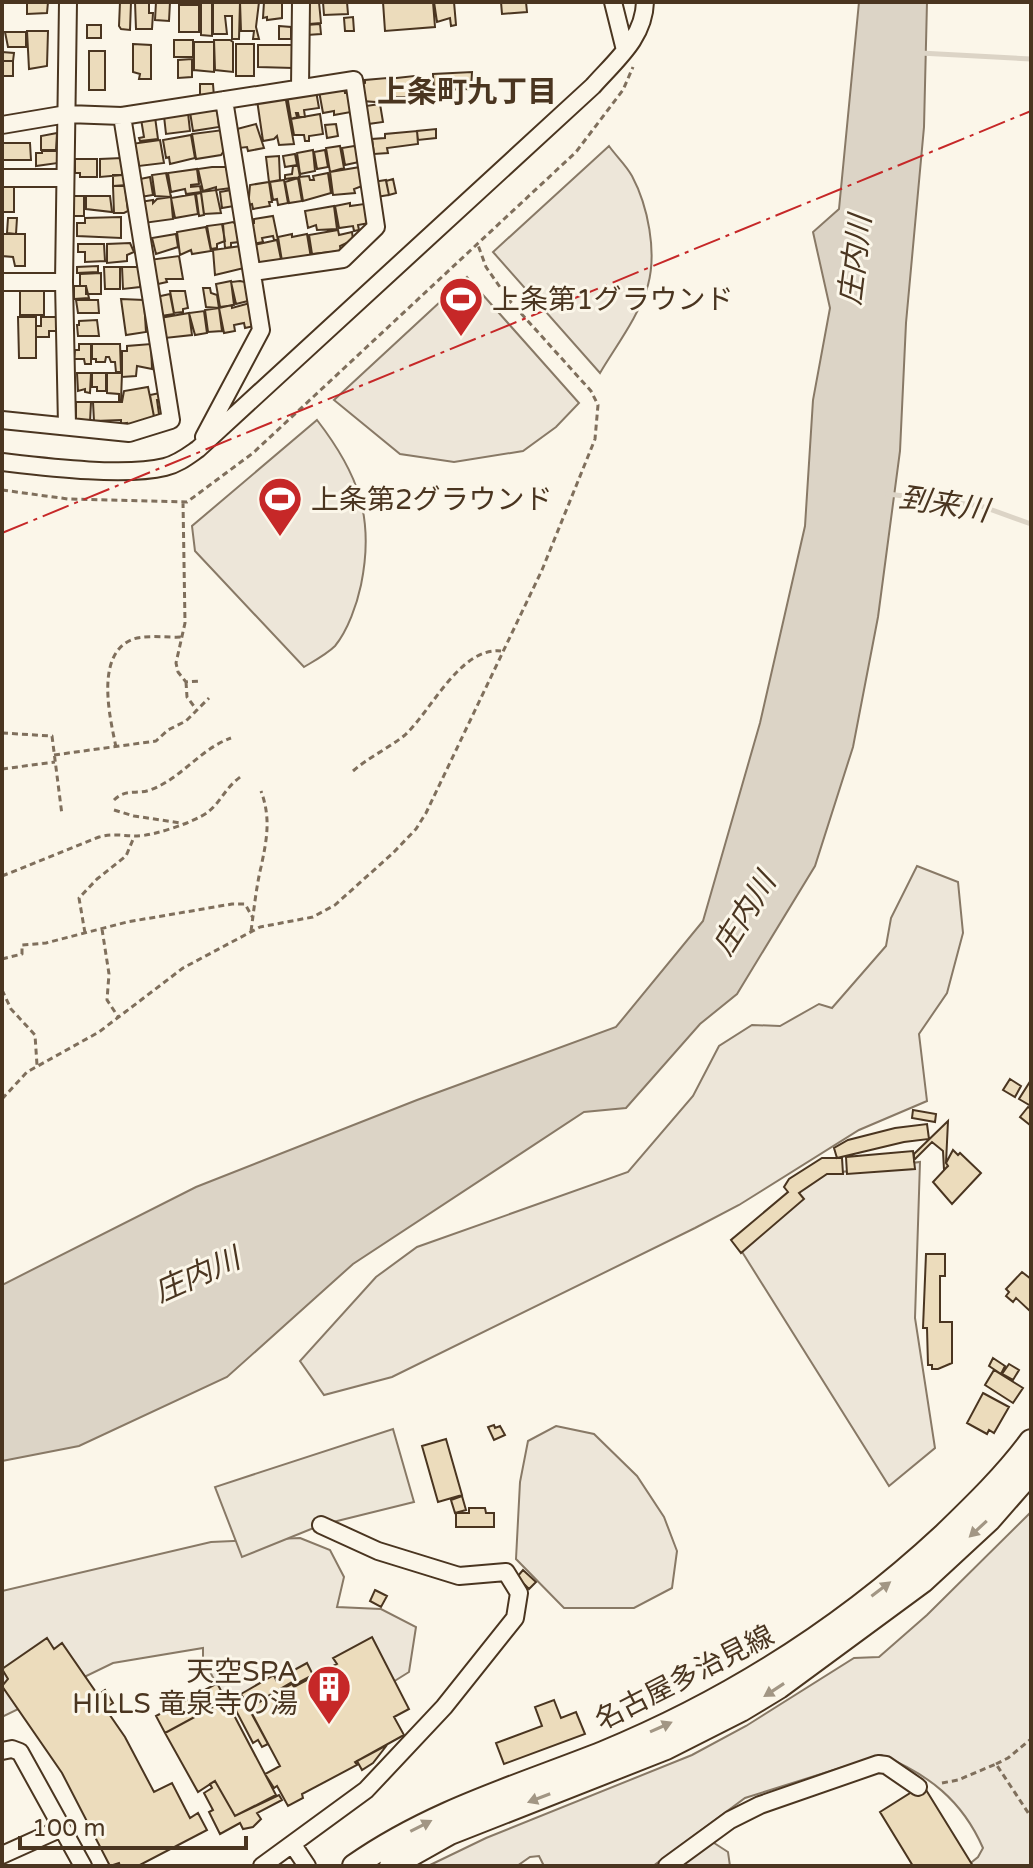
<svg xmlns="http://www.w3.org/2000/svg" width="1033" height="1868" viewBox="0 0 1033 1868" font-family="'Varela Round','Noto Sans JP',sans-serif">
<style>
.green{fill:#ede6d9;stroke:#887966;stroke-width:2}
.parking{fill:#ede7d9;stroke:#887966;stroke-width:2}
.water{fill:#dcd4c6;stroke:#887966;stroke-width:2}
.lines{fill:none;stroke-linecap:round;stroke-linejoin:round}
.stream{stroke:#dcd4c6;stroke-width:5}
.building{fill:#ecdcbc;stroke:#4a3520;stroke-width:2}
.minor-casing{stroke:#4a3520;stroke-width:20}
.major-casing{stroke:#4a3520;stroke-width:26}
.path{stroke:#7f6f5c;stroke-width:3;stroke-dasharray:6 4;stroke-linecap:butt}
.minor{stroke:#fbf6e9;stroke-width:16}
.major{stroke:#fbf6e9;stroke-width:22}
.power{stroke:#c62828;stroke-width:2;stroke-dasharray:28 6 4 6;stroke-linecap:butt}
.oneway{fill:#a29684}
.labels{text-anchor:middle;stroke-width:6;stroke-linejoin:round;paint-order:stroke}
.poi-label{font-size:28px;fill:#4a3520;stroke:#fbf6e9;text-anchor:start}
.street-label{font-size:28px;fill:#4a3520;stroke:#fbf6e9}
.neighbourhood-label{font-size:30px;font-weight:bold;fill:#4a3520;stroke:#fbf6e9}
.water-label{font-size:30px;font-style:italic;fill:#4a3520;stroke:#fbf6e9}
</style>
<rect width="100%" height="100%" fill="#fbf6e9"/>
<path class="green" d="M609,146C616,156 626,165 632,176C648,206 657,252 648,285C639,316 616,346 600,373L493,252Z
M467,277L579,403L556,427L523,451L454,462L400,454L334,400Z
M317,420C358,473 375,517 361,585C357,604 348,630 335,646C327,654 314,661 304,667L195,551L192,526Z
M917,866L958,882L963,933L947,993L919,1034L927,1101L859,1130L739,1205L695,1228L392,1377L324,1395L300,1361L376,1277L417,1247L628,1172L693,1096L719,1046L752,1025L780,1026L819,1004L832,1008L886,946L891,918Z
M920,1162L915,1318L935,1448L889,1486L739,1247L818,1175Z
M556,1426L594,1434L637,1476L664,1517L677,1551L672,1588L634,1608H564L516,1559L520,1482L528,1441Z
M1031,1512V1866H967L978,1857L983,1848C962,1800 928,1774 881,1755L745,1798L653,1866H544L539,1856L530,1857L517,1866H428L486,1838L692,1755L746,1726L854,1658L879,1657L927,1615Z
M300,1538L330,1550L344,1577L337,1607L381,1609L416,1627L409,1672L348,1710L269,1718L227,1705L203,1658V1648L113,1663L2,1717V1591L211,1542Z
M711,1841L728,1852L730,1866H679Z"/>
<path class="parking" d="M393,1429L414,1502L321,1525L242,1557L215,1487Z"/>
<path class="water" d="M859,2H927L924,127L906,323L900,451L878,617L853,747L815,866L737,994L700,1024L626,1108L584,1112L353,1264L227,1377L79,1446L2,1461V1285L196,1187L417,1100L616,1027L703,921L760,723L805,526L813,400L830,308L813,232L839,209Z"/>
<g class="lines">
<path class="stream" d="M920,53L1031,59
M888,494L981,506L1031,524"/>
</g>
<path class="building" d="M27,2H48L47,13L27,14Z
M120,2H131L130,30L121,29L119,26Z
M135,2H149V13H153L152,29H136Z
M156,2H170L169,21L155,20Z
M201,2H212V36L201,35Z
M213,2H240L239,39H232V16H225L227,34H213Z
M240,2H259L256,27L259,39H253L254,31H241Z
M264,2H282V18L267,20V17L263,18Z
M307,2H319L321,23L309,24Z
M323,2H347L348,14L324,15Z
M383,2H433L435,27L385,31Z
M434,2H454L456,25L451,26L450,18L437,22Z
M501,2H526L527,12L502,14Z
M179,5H199V32H179Z
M353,17L354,31H345L344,18Z
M320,24L321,34L307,35L306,25Z
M87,25H101V38H87Z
M279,26L291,27V39H279Z
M27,31H48L47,66L29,69Z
M5,32H26V47H8Z
M174,40H193V57H174Z
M214,40H230L233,42V72L215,70Z
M194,42H214V72L194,70Z
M133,44L151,45V79H139L140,74L133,72Z
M236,44H254V76H236Z
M258,45H293V68L258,67Z
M89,51H105V90H89Z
M2,52L14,53L13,61H2Z
M192,59V77L178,78V60Z
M2,61H13V76H2Z
M472,72L471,89L434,90L433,74Z
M414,76L416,97H390L388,79Z
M387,78L389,99H386L390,103L362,101L360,84L365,83V80Z
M200,84H213L214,97H200Z
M344,86L345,93H348L351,112L334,115V111L323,113L319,91Z
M316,91L319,108L304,110L305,117H299L298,113H296L297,117L291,119L287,95Z
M285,95L294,144L279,145L277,136L274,139L263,141L257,100Z
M380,104L383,122L368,124L366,106Z
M217,108L219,127L193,131L190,112Z
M188,113L190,131L166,134L164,116Z
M320,114L323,134L309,136V141H305L304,135H294L291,119Z
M155,117L158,139L140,141L139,138L144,137L141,119Z
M256,124L264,148L248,151L247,147L239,148L237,129Z
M336,124L338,136L327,138L325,125Z
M436,129V138L418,140L417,131Z
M223,130L226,148L221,155L196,159L192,134Z
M417,131L418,144L387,148L388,153L374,154L372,139L385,138V134Z
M57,133L56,150H41V136Z
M191,135L195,158L170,164L169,157L166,158L163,140Z
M160,140L164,163L139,166L138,160L134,161L131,144Z
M2,143H30L31,160H2Z
M340,146L344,168L330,172L326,148Z
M354,146L357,147L359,162L345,165L342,148Z
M313,150L315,171L300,174L297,153Z
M325,150L328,167L317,169L314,152Z
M42,151H58V163L36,166V153H42Z
M295,154L297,165L285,167L283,156Z
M279,156L280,180L269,182L266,157Z
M122,158V175L100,177V159Z
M75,159H97V177H80V173H75Z
M293,166H298L300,177L285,179V175L292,174Z
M212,167H226L231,188L216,190V187L203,191L198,169Z
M360,167L362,186L354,189L355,193L333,195L330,172Z
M197,169L199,184L191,185V187L200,186L201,192L186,194L185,189L171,192L168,173Z
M166,173L171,197L155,196L152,175Z
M328,173L331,193L303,201L299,177L309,176L310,180H314L313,176Z
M113,175H125L127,185L113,186Z
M150,177L153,195L140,197V179Z
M298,178L302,201L289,203L285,182Z
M393,179L396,193L389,195L386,181Z
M284,180L288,203L278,205L277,199L273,200L270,182Z
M386,180L389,195L376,197L373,182Z
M269,182L272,202H269L270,206L253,209L252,204L248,205L247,197H249L250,185Z
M14,186V212H2V187Z
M113,186H125L128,211L124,213H114Z
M216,190L221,213L204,214L201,192Z
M231,190L234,206L222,208L220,192Z
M201,193L204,215L199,216L196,194Z
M195,194L198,214L175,218L171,198Z
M73,196H84V216H73Z
M86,196H110L112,212L86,209Z
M171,197L173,219L144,223L140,202L153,200V203L157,199Z
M350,203V206L364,204L369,223L358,225L359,230L354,231L353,226L339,228L335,206Z
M334,206L337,229L317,230L316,225L308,228L305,211Z
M273,216L278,240H274L273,236L262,238L263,242L253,244L250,223H254V219Z
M121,217V238L77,236V223H85V218Z
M8,218H17L16,234L7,233Z
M233,222L238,226L239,242L231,243V247L225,248L223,224Z
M222,224L225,241L217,244V248L211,249L207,226Z
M206,227L211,251L192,254L191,250L180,255L177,232Z
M338,230L339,235L352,232L353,240L340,246L341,251L312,254L309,235Z
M2,234H25V266H15L13,257L2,256Z
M176,234L178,247L156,254L152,238Z
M292,234V237L307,234L311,258L282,261L278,237Z
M277,240L282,264L259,268L254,245Z
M130,243L134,252L127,255V261L107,263V244Z
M78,244H104L105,261L85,262V252H78Z
M241,246L244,268L215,275L213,250Z
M179,256L183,279H166L167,282L158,284L157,279H152L149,260Z
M98,266V272L77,273V267Z
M104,267H120V289H105Z
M122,267H138V271H140V287L123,289Z
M101,273V294H86V286H80V274Z
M231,281L234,305L220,307L216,284Z
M240,281L245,282L248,301L236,304L231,282Z
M74,286H86L89,298L74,299Z
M203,288H210L211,293L217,295L219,308L206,307Z
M20,290H44V315H20Z
M170,291H185L188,308L183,309V312L174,313Z
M170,294L174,314L161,316L156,297Z
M121,299L144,300L146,332L126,335Z
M76,300H98L99,313H78Z
M250,303L254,326L245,328L244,323L234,325L235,331L224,333L219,308L232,305V308Z
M219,308L222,331L208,332L205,310Z
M204,311L207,333L195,335L189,313Z
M189,313L192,335L165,338L160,318Z
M18,317H36V358H19Z
M41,317H59V331H49V337H36V326H41Z
M97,320L99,336H78L77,325H79V321Z
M79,344H91V364H85L84,359H74L75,350H79Z
M92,344H120L121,372H116L115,362H111L109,357H106L105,362H96V359H92Z
M151,344L152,369L137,366L136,376L122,377V351H127V346Z
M77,373H91L90,393L85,392V389L78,391Z
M92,373H106V391H97V387H92Z
M107,373H122L121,400H119V394L107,393Z
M148,387L155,421L128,427L127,423L121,424V420L94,421L93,402H122L124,391Z
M160,393L161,400H157L159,414L154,417L150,395Z
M76,402H91L90,422L76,420Z
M1010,1079L1021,1086L1015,1097L1003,1090Z
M1031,1080V1106L1019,1099Z
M1028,1107L1031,1109L1030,1125L1020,1117Z
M913,1110L936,1114L935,1122L912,1118Z
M948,1121L946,1163L948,1166L944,1170L943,1151L932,1142L914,1160V1154Z
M927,1124L929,1139L904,1142L837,1158L834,1148L848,1140L895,1128Z
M953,1150L958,1155L960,1153L981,1173L952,1204L933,1182L948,1166L946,1163Z
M913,1151L915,1169L847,1174L846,1157Z
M822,1158H842L843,1174H827L799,1193L804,1199L741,1253L731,1240L788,1192L784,1187L789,1179Z
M926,1254H945V1276H940V1322H952V1363L938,1369H932V1365H928L927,1328H923Z
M1022,1272L1031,1279V1312L1016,1298L1013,1302L1006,1296L1009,1292L1006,1289Z
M993,1358L1005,1366L1001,1374L989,1366Z
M1009,1364L1019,1370L1013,1380L1002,1374Z
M994,1370L1023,1388L1013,1403L985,1385Z
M983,1393L1009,1407L994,1433L989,1430L987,1434L967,1423Z
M494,1425L495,1428L500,1426L505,1435L494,1440L488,1427Z
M446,1439L462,1495L438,1502L422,1446Z
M462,1496L466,1510L455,1513L451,1500Z
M469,1508H485L486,1513H494V1527H456V1513H469Z
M523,1570L536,1582L529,1589L517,1577Z
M375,1590L387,1596L381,1607L370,1601Z
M372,1637L409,1709L394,1717L404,1735L355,1762L357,1765L302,1794L303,1798L288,1806L277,1786L274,1788L265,1774L280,1766L249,1708L292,1684L294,1687L337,1664L333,1658Z
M47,1638L54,1649L62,1643L98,1695L105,1690L113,1703L105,1708L125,1737L154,1792L172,1783L190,1818L198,1813L207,1830L138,1866H120L119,1863L110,1866L62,1773L2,1686L8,1679L2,1669Z
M307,1663L313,1675L294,1685L292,1682L249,1707L241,1694L274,1675L276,1680Z
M214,1685H218L226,1700L165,1733L156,1716Z
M242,1696L268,1744L262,1747L258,1740L253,1743L231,1701Z
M226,1700L276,1795L235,1816L215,1781L198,1792L165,1733Z
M554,1700L561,1718L576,1712L585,1734L504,1764L496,1743L542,1726L535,1707Z
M387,1745L373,1763L362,1770L357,1761Z
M215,1781L235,1816L279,1795L282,1800L257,1813L261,1819L253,1827L243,1829L240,1823L220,1834L209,1812L213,1810L204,1793L212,1788L210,1784Z
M923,1785L973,1866H913L880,1812Z"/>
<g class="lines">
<g class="minor-casing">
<path id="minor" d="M613,2L625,50
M300,87L301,2
M2,125L67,114L122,116L354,80L376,227L343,259L253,272
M2,178H65
M2,282H64
M2,420L129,433L171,420L122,116
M67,425L64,282L68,2
M204,437L261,330L224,100
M2,462C45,467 124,477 165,467C178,464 188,456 198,449L593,86C616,60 644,38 645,2
M2,1751L12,1749L20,1752L83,1866
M293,1845L307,1866
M2,1855L62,1828
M262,1866L366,1790L444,1707L515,1618L519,1593L506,1572L459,1576L378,1551L321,1525
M667,1866L730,1820L760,1805L878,1764L886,1765L918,1787"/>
</g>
<g class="major-casing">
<path id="major" d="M354,1866C431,1812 517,1787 603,1753C729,1701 844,1628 944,1535C974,1506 1006,1475 1031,1441
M391,1866L450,1833L666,1748L741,1710L779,1687L923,1581L989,1520L1031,1472"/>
</g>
<path class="path" d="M2,490L68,499L187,502L253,453L576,152L623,90L633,67
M183,502L185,623L176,663L178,672L186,682L201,681
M186,682L187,697L196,709
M2,733L52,736L62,815
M116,747C110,718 95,656 131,640C144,634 167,638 182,637
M54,755L156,741L168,730L186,721L209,698
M2,769L55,762
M353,771C369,757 389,748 405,735C432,710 460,647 501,651
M114,800C126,788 136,795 150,790C181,779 200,749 231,738
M114,810L134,816L181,823
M2,876L99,837C113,833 123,836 137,836C153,836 195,822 208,812C222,801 225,787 243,775
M102,929L109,974L107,1000L119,1018
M251,931C254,910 256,888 261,867C267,839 271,818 261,791
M85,933L79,898L97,879L126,856L134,837
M2,959L22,954V945L46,943L127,922L232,904H245L253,918
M2,990L11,1009L35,1035L37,1065
M2,1099L27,1072L99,1032L183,968L260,927L313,917L335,905L393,853L416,829L426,813L542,570L589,454L595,439L598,405L591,391L509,300L486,267L478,245
M996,1764L1008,1758L1031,1739
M942,1783L958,1780L996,1764L1031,1817"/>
<use href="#minor" class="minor"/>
<use href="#major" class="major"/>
<path class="power" d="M2,533L1031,111"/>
</g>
<defs><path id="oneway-solid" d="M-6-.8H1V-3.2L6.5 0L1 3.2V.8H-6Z" transform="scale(2)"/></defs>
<g class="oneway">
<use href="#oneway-solid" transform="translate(978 1529) rotate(137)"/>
<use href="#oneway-solid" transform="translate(881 1589) rotate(-37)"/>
<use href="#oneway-solid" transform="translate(774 1690) rotate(147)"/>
<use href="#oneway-solid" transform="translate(661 1727) rotate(-24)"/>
<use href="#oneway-solid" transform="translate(539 1798) rotate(159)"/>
<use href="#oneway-solid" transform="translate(421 1826) rotate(-27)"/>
</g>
<defs>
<g id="stadium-pin" transform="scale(2.3)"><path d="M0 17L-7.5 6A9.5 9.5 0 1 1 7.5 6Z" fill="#c62828" stroke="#fbf6e9"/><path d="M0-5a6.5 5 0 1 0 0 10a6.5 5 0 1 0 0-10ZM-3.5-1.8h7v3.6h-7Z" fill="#fff"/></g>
<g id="building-pin" transform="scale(2.3)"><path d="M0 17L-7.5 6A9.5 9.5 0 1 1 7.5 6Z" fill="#c62828" stroke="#fbf6e9"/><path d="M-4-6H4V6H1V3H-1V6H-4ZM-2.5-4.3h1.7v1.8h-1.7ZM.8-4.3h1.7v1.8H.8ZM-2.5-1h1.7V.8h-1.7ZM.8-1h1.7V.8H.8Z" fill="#fff"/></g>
</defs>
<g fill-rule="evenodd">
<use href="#stadium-pin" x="461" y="299"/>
<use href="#stadium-pin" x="280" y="499"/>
<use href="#building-pin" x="329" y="1687"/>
</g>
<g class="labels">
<g class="poi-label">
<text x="492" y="309">上条第1グラウンド</text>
<text x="311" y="509">上条第2グラウンド</text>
<text x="298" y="1681" text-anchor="end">天空SPA<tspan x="298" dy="32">HILLS 竜泉寺の湯</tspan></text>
</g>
<g class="street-label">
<text transform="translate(684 1677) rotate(-27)" y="10">名古屋多治見線</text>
</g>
<g class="neighbourhood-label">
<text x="467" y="102">上条町九丁目</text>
</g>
<g class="water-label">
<text transform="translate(855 260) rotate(-83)" y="10">庄内川</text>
<text transform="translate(944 504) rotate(9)" y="10">到来川</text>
<text transform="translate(744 914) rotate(-58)" y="10">庄内川</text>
<text transform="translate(197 1275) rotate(-24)" y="10">庄内川</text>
</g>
</g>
<rect width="1033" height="1868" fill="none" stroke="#4a3520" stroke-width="8"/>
<path d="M20 1836v12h226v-12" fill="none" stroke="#4a3520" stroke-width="4"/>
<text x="32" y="1836" font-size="24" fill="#4a3520" stroke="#fbf6e9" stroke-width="6" paint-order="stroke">100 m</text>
</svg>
